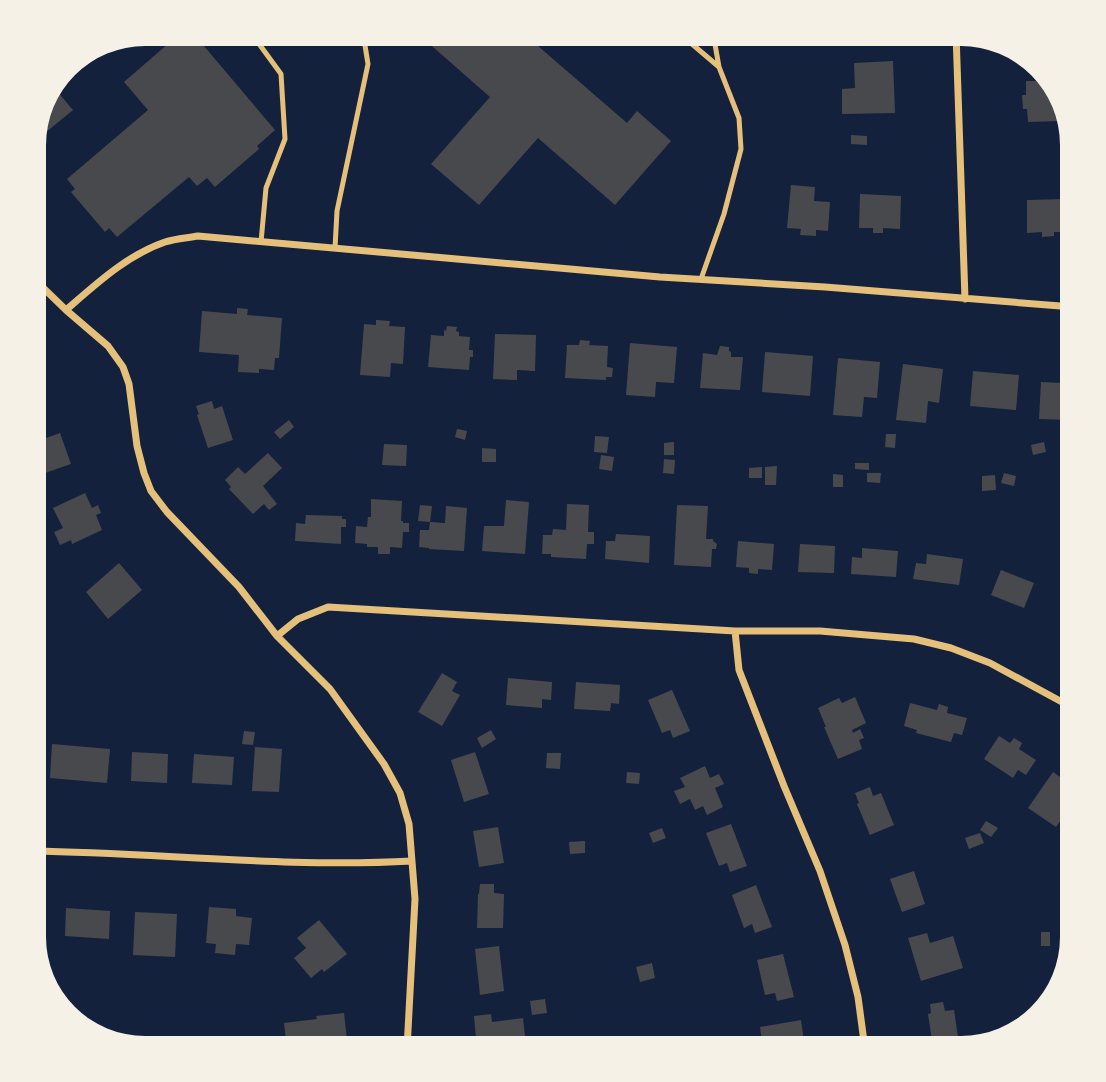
<svg xmlns="http://www.w3.org/2000/svg" width="1106" height="1082" viewBox="0 0 1106 1082" font-family="Mulish,sans-serif">
<style>
.building{fill:#48494c}
.lines{fill:none;stroke-linecap:round;stroke-linejoin:round}
.service{stroke:#e5c07b;stroke-width:5}
.minor{stroke:#e5c07b;stroke-width:7}
</style>
<rect width="100%" height="100%" fill="#14213d"/>
<path class="building" d="M187,33H193L275,130L257,146L259,149L215,187L207,178L197,186L189,177L117,237L109,228L105,232L71,192L75,189L67,179L148,110L124,82L169,43L171,46Z
M417,33H523L627,123L637,111L671,141L615,205L538,138L479,205L431,164L490,97Z
M852,33H894V40L852,41Z
M893,61L895,113L842,114V89L855,88L854,63Z
M1026,81H1049L1060,112L1061,121L1028,122L1027,109H1023L1022,95H1026Z
M56,90L73,110L34,142V137Z
M851,135L867,136V145L851,144Z
M1065,136H1070L1073,144V152L1066,153Z
M791,185L815,187L814,201L830,202L828,231L816,230V236L800,235L801,229L787,228Z
M860,194L901,196L900,229L883,228V233H873V228H859Z
M1066,199L1067,232H1054V236L1042,237V232L1027,233V200Z
M237,308L248,309L247,315L282,318L279,358H275L274,370L259,369V373L238,372L239,355L199,352L202,311L237,314Z
M376,320L390,321L389,326L405,327L403,364L391,363L390,377L360,375L364,324L376,325Z
M447,326L457,327L456,331L459,332V336L470,337L469,350H473V357H470L469,370L428,367L431,335L444,336V330L446,331Z
M495,334L536,335L535,371L517,370V380L493,379Z
M580,340L590,341L589,345L608,346L607,367L613,368L612,377H606V380L565,378L567,345H579Z
M630,343L677,347L674,383L656,382L655,397L626,395Z
M720,346L729,347V351L731,352V357H743L740,390L700,388L703,353L717,355Z
M765,352L813,356L810,396L762,392Z
M838,358L880,362L877,398L864,397L862,417L833,415Z
M903,364L943,369L939,403L928,401L926,423L896,420Z
M973,371L1019,375L1016,410L970,406Z
M33,376L43,388L33,396Z
M1063,381H1073V420L1039,419L1041,382L1063,383Z
M212,401L214,409L222,406L233,440L208,448L197,415L199,414L196,406Z
M289,420L294,427L280,439L274,432Z
M457,429L467,431L465,440L455,437Z
M60,433L71,464L45,473L35,442Z
M886,434H896L895,448L885,447Z
M595,436L609,437L607,453L594,452Z
M674,442V455H664V443Z
M1044,442L1046,452L1033,455L1031,445Z
M384,444L407,445L406,466L382,465Z
M482,448L496,449V462H482Z
M268,453L282,468L263,486L277,504L269,510L264,504L253,514L229,489L231,487L225,480L238,467L245,474Z
M601,455L614,457L612,471L599,469Z
M664,459L675,460L674,474L663,473Z
M855,463H869V470L855,469Z
M777,466L776,485H765V467Z
M762,467V478H749V468Z
M867,473H881L880,483L867,482Z
M1004,473L1016,476L1014,486L1001,483Z
M833,474L843,475V487H833Z
M995,475L996,490L982,491V476Z
M85,493L92,508L98,505L101,513L96,515L102,530L72,544L71,540L60,545L54,532L63,528L53,508Z
M371,499L402,501L401,521H403V523H409V532H403L402,548L390,547V554H378V547H367V544L355,543L356,526L367,527L368,517H371Z
M506,500L529,502L525,554L482,551L484,526H504Z
M567,504L589,505L588,532H594V544H587L586,559L551,557V554H542L543,535H552L553,529L566,530Z
M420,505L432,506L430,522L418,521Z
M677,505L708,506L706,539H713V541L717,544L716,549H712L711,567L674,565Z
M446,506L467,508L464,551L429,549V548L419,547L420,530H429L430,522L445,523Z
M306,515L342,516V519H346V527H341V544L295,541L296,523L305,524Z
M616,534L650,536L649,563L605,559L606,541H615Z
M738,541L774,544L772,570L758,569V574L749,573V568L736,567Z
M800,544L835,546L834,573L798,572Z
M862,548L898,551L896,577L851,574L852,557L862,558Z
M927,554L963,559L959,585L913,579L916,563L926,564Z
M119,563L142,590L108,619L86,592Z
M1001,570L1034,583L1024,608L991,595Z
M442,673L457,682L452,691L460,695L442,726L418,712Z
M508,678L552,682L551,700L542,699V708L506,705Z
M576,682L620,685L619,704L611,703L610,711L574,709Z
M672,690L690,731L673,738L670,730L662,733L648,700Z
M855,697L866,723L852,730L853,733L860,729L864,738L859,740L862,749L838,759L824,727H826L818,708L839,698L842,703Z
M910,703L937,710L939,704L948,707L947,713L967,718L962,735L954,733L951,742L916,733L917,730L904,726Z
M491,730L496,739L482,748L477,738Z
M244,731L255,732L253,745L242,744Z
M999,736L1010,743L1014,738L1022,743L1019,749L1036,760L1026,775L1018,770L1013,778L984,759Z
M52,744L110,749L107,783L50,778Z
M255,747L282,749L279,792L252,791Z
M132,752L168,754L167,783L131,781Z
M475,752L489,794L464,802L451,760Z
M547,753H561L560,769L546,768Z
M194,754L234,757L232,785L192,783Z
M705,766L710,778L719,774L724,784L715,788L723,807L707,815L703,806L695,810L690,799L680,804L674,791L685,787L680,778Z
M627,772L640,773L639,784L626,783Z
M1053,772L1063,779L1067,774L1073,778V818L1066,813L1056,827L1028,808Z
M870,787L873,796L881,793L894,825L870,835L857,804L859,803L855,793Z
M986,821L998,828L991,837L980,830Z
M731,824L747,866L730,872L727,863L719,866L706,833Z
M498,827L504,863L479,867L473,831Z
M662,828L666,838L653,843L649,833Z
M980,833L984,843L969,849L965,838Z
M585,841V853L570,854L569,842Z
M914,871L925,904L902,912L890,879Z
M480,884H494V893L504,894L503,928H477L478,894H479Z
M756,885L772,927L755,933L752,924L744,928L732,895Z
M209,907L236,909V916L252,918L249,945L236,944L235,955L215,953L216,944L206,943Z
M66,908L110,911L109,939L65,936Z
M135,912L177,914L175,957L133,955Z
M319,920L347,954L324,972L322,969L311,978L294,958L306,948L297,938Z
M1041,932H1050V946H1041Z
M927,933L930,943L953,936L963,968L921,981L908,938Z
M499,946L504,991L480,995L475,949Z
M783,954L794,997L777,1001L775,993L765,995L757,960Z
M652,963L655,978L640,982L636,967Z
M545,999L547,1013L532,1015L530,1001Z
M943,1002L945,1011L954,1010L959,1044L933,1047L928,1014L931,1013L930,1004Z
M344,1013L348,1049H287L284,1023L317,1019L316,1016Z
M491,1014L492,1022L523,1018L525,1036L504,1038L505,1049H477L474,1016Z
M801,1020L805,1049H763L760,1027Z"/>
<g class="lines">
<path class="service" d="M251,33L281,74L285,139L266,188L261,242
M679,33L719,67
M335,248L337,211L368,64L363,33
M701,279L724,214L741,149L739,118L719,67L713,33"/>
<path class="minor" d="M956,33L965,299
M33,278L66,310L108,346L123,367L129,384L137,446L144,473L151,491L167,512L239,587L277,636L330,689L384,764L400,793L409,824L415,899L407,1049
M66,310C96,284 127,255 165,242C175,239 187,238 198,236L660,277L825,287L1073,307
M735,631L739,670L784,786L820,871L845,945L858,997L865,1049
M277,636L298,619L328,607L735,631H820L914,639L951,648L990,663L1073,708
M33,851C159,853 286,868 412,861"/>
</g>
<path d="M0 0H1106V1082H0ZM145 46H961A99 99 0 0 1 1060 145V937A99 99 0 0 1 961 1036H145A99 99 0 0 1 46 937V145A99 99 0 0 1 145 46Z" fill="#f6f1e7" fill-rule="evenodd"/>
</svg>
